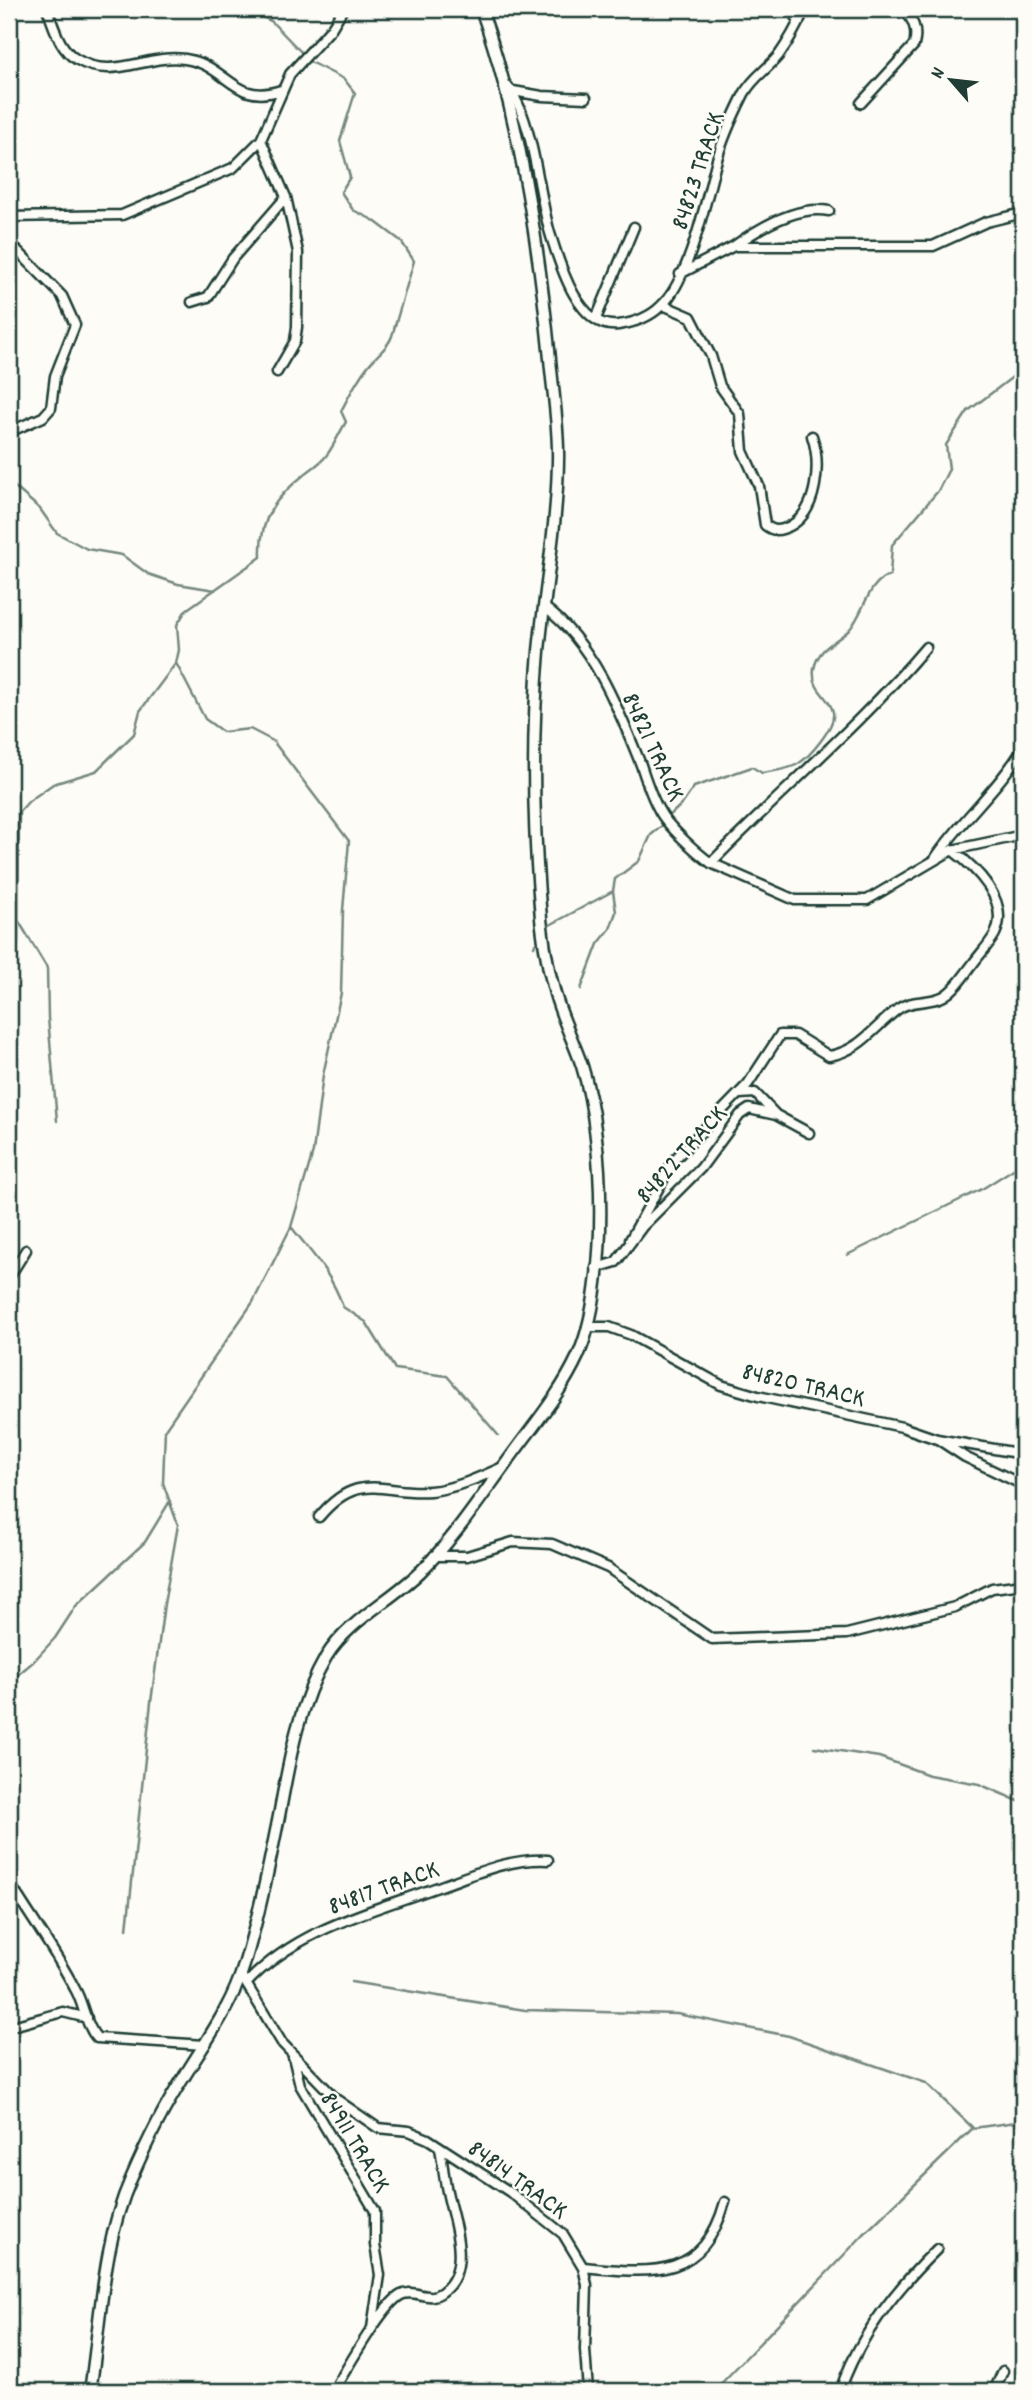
<svg xmlns="http://www.w3.org/2000/svg" width="1032" height="2400" viewBox="0 0 1032 2400" font-family="Dekko,sans-serif">
<style>
.lines{fill:none;stroke-linecap:round;stroke-linejoin:round}
.stream{stroke:#75877f;stroke-width:2.5}
.minor-casing{stroke:#1f3d34;stroke-width:13}
.tertiary-casing{stroke:#1f3d34;stroke-width:15}
.minor{stroke:#fdfcf7;stroke-width:8}
.tertiary{stroke:#fdfcf7;stroke-width:10}
.labels{text-anchor:middle;stroke-width:5;stroke-linejoin:round;paint-order:stroke}
.street-label{font-size:26px;fill:#1f3d34;stroke:#fdfcf7}
</style>
<rect width="100%" height="100%" fill="#fdfcf7"/>
<filter id="ink" filterUnits="userSpaceOnUse"><feTurbulence type="fractalNoise" baseFrequency=".0143" numOctaves="2"/><feDisplacementMap in="SourceGraphic" scale="14" xChannelSelector="R" yChannelSelector="G"/><feConvolveMatrix kernelMatrix="1 2 1 2 8 2 1 2 1" color-interpolation-filters="sRGB"/></filter>
<g filter="url(#ink)">
<g class="lines">
<path class="stream" d="M245,9L271,21L303,54
M9,482L40,509L57,533L87,549L122,555L148,574L178,584L215,590
M668,817L683,803L694,787L752,767L762,773C773,771 788,770 798,764C809,757 836,727 833,712C830,696 811,691 814,669C818,647 837,642 849,630C864,614 867,582 890,575L892,545L938,491L949,469L946,445L968,411L1023,369
M18,920L47,968L48,1018L57,1121
M550,925L613,891L615,879L639,861L651,835L663,825
M534,946L538,940
M9,954L18,943L19,812L29,801L53,784L96,771L134,734L140,711L176,663L179,650L177,625L186,610L261,557C259,518 276,497 305,474C312,468 321,463 326,456C334,446 339,433 346,422L341,411C350,394 361,372 375,358C382,350 388,347 392,336L414,261L401,241L373,220L353,210L341,192L350,177L340,141L355,93L344,79L310,62
M581,989L598,944L610,929L616,912L613,891
M292,1228C312,1253 333,1276 343,1307L366,1322L395,1369L447,1376L498,1435
M847,1255L982,1189L1023,1163
M9,1682L33,1662L55,1638L76,1606L145,1542L170,1501
M814,1747L879,1757L929,1775L979,1784L1023,1803
M127,1929L151,1702L164,1604L178,1525L163,1483L165,1429L253,1302L291,1227L313,1152L323,1075L341,993L343,910L349,841L273,741L250,729L223,732L205,719L176,663
M351,1982L525,2010L677,2014L789,2036L926,2083L973,2128
M714,2391L864,2234L973,2128L1023,2121"/>
<g class="minor-casing">
<path id="minor" d="M47,9C54,26 59,49 76,59C113,82 147,53 185,59C228,65 233,106 281,90
M792,9L799,22
M504,82C533,112 538,192 550,233C559,262 578,330 618,325C633,323 650,317 661,306C689,281 706,200 716,163C722,140 733,116 744,94C752,78 768,69 779,55C789,41 798,24 805,9
M513,91L542,96L586,98
M861,103L914,45C918,30 913,20 904,9
M261,140L286,197L298,252L297,327L295,341L277,372
M9,217L122,215L233,168L261,140L290,74L331,29L343,9
M9,242L62,296L75,325L55,376L51,408L43,417L9,432
M734,246C759,228 797,205 829,211
M680,274L734,246H933L986,222L1023,213
M192,302L208,297L233,258L286,197
M663,305L691,317L711,356L720,386L740,414L743,451L759,486L765,525C774,532 780,531 790,526C818,511 821,463 812,436
M596,319L634,227
M544,607C593,643 619,710 641,765C646,780 651,796 659,810C667,826 696,852 711,863L795,900H867L952,850L1023,835
M936,857C963,818 999,788 1023,748
M711,863C782,790 860,725 926,647
M740,1094L755,1093L776,1115
M630,1240L674,1160L748,1084L780,1035H795L829,1056C860,1051 874,1027 898,1009C911,999 929,1004 944,996C956,989 964,975 972,965C979,955 989,945 995,934C1011,901 975,867 952,850
M596,1268L616,1262L642,1227L701,1168L740,1115L749,1109L776,1115L809,1133
M9,1277L26,1250
M587,1327H609L631,1335L721,1385L758,1396L902,1427L937,1439L1023,1454
M939,1440L965,1457L1023,1485
M319,1517C359,1469 383,1495 430,1491C454,1489 481,1477 503,1467
M434,1556H467L513,1542L552,1544L608,1568L712,1639L847,1634L955,1607L992,1588L1023,1584
M9,1882C31,1918 56,1952 75,1989C84,2004 85,2025 97,2038L205,2045
M241,1975L282,2043L336,2099L378,2128L409,2131L428,2139L510,2192L563,2234L583,2267L587,2285L585,2350L588,2391
M247,1983C296,1930 369,1912 435,1888C473,1875 507,1858 548,1860
M9,2027L63,2012L87,2018
M293,2057L300,2085L375,2211V2245L380,2275L372,2328
M583,2267C651,2273 703,2281 725,2202
M333,2391C346,2371 382,2305 401,2295C415,2288 428,2303 442,2292C472,2270 454,2224 448,2196C444,2180 443,2164 440,2148
M840,2391C858,2338 897,2288 937,2249
M994,2391L1003,2371"/>
</g>
<g class="tertiary-casing">
<path id="tertiary" d="M90,2391C101,2321 102,2244 131,2179C146,2144 163,2109 184,2077C206,2041 232,2006 244,1965C259,1916 269,1866 279,1816C289,1762 298,1705 326,1657C348,1621 390,1601 420,1572C454,1539 479,1500 507,1462C532,1427 560,1395 578,1356C609,1286 605,1139 582,1066C574,1042 562,1019 555,994C546,962 541,928 539,894C533,815 532,731 539,651C545,588 557,525 558,461C559,427 553,393 550,359C539,247 519,115 481,9"/>
</g>
<use href="#minor" class="minor"/>
<use href="#tertiary" class="tertiary"/>
</g>
</g>
<g class="labels">
<g class="street-label">
<text transform="translate(696 170) rotate(-72)" y="9">84823 TRACK</text>
<text transform="translate(655 746) rotate(65)" y="9">84821 TRACK</text>
<text transform="translate(680 1153) rotate(-48)" y="9">84822 TRACK</text>
<text transform="translate(804 1383) rotate(13)" y="9">84820 TRACK</text>
<text transform="translate(383 1886) rotate(-20)" y="9">84817 TRACK</text>
<text transform="translate(357 2141) rotate(59)" y="9">84911 TRACK</text>
<text transform="translate(519 2178) rotate(36)" y="9">84814 TRACK</text>
</g>
</g>
<rect width="1032" height="2400" fill="none" stroke="#fdfcf7" stroke-width="35"/>
<rect x="18" y="18" width="997" height="2365" fill="none" stroke="#1f3d34" stroke-width="2.5" filter="url(#ink)"/>
<g transform="translate(951 80) rotate(298)" stroke="#fdfcf7" stroke-width="5" paint-order="stroke">
<path d="M0-5L12 26L0 18L-12 26Z" fill="#1f3d34"/>
<text y="-10" font-size="19" font-weight="bold" text-anchor="middle" fill="#1f3d34">N</text>
</g>
</svg>
